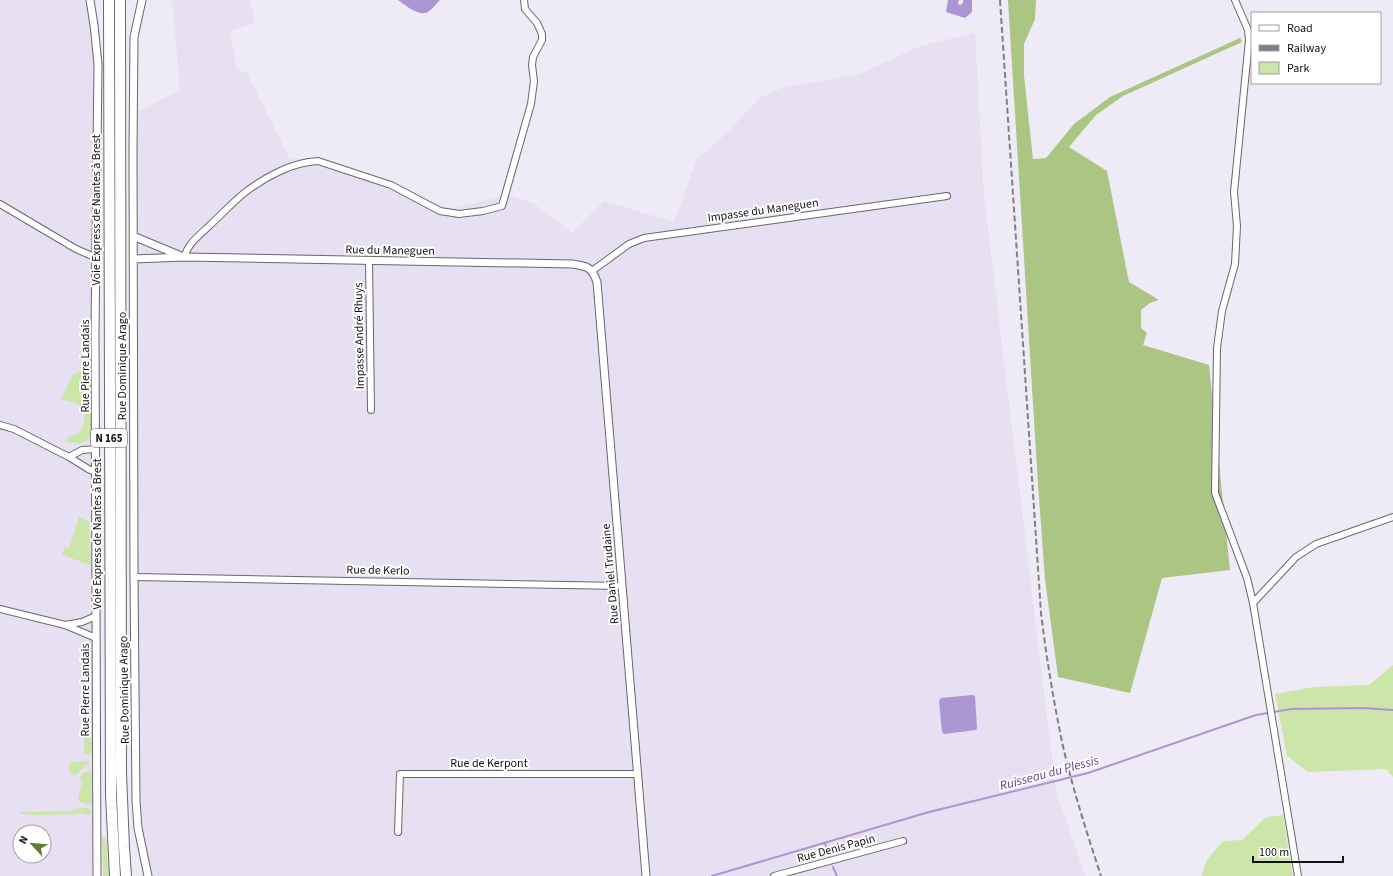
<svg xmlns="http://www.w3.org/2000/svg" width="1393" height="876" viewBox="0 0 1393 876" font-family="'Source Sans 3',sans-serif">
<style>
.built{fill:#e6e0f2;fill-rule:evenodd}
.green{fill:#cce5a8}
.forest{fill:#abc583}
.water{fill:#ac95d3}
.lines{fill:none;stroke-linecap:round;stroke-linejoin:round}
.stream{stroke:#ac95d3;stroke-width:2}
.minor-casing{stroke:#69666f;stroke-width:8}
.tertiary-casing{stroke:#69666f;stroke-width:9}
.trunk-casing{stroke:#69666f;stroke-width:12}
.minor{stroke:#fff;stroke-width:6}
.tertiary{stroke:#fff;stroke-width:7}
.trunk{stroke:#fff;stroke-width:10}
.rail{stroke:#807e85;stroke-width:2;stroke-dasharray:6 3;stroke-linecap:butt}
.labels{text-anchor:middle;stroke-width:4;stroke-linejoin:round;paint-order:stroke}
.shield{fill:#fff;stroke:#58585a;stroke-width:1}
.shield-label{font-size:11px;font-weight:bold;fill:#111013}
.street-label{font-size:12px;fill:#111013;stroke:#fff}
.water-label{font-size:13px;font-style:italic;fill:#5f3f8a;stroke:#fff}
</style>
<rect width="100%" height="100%" fill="#efebf6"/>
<path class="built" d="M0,0H90L98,64L97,876H0ZM20,832H44V856H20Z
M172,0H250L255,23L230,31L237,69L247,73L290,159L321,158L397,184L449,209L510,195L533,203L572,233L604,201L674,222L697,159L728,132L759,98L783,87L860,74L920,46L975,33L984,196L1056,791L1085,876H148L138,828L134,114L180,90Z"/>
<path class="green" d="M80,371H85L90,377L91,381L92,433C85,446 79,444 66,442L67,437C70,436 74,436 77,434C84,430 87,414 82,408C76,402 68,401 61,399L73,375Z
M79,517L89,522L91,565L62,555L65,547L69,548Z
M1393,665V777L1386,769L1308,772L1287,756L1275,694L1314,687L1369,685Z
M85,717H91L92,751L91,753L84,755Z
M88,761L90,762C86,767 79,770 75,776L69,772L70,762Z
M88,771H92V804C87,805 82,803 78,800L82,781L79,779L83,773Z
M82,808H88L92,811L89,816L84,814L43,815L21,814V812L68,811Z
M1283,815L1293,876H1201L1207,860L1223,841L1242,840L1266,817Z
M102,837H106L109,876H103Z"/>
<path class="forest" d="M1008,0H1036L1035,19L1024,44V76L1033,159L1046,158L1074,124L1110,97L1240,38L1242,42L1123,96L1096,115L1069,147L1107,171L1129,282L1159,300L1150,303L1141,310V328L1147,333L1143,345L1209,365L1230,570L1162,578L1130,693L1058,677L1045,579L1038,484Z"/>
<path class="water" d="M398,0H440C436,4 432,9 428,12C419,17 405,5 398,0Z
M948,0H959L958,4L960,5L963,3V0H972V12L965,18L946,12Z
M972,695L975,696L977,728L976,730L944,734L942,732L939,701L941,698Z"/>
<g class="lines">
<path class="stream" d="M825,843L829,856
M833,867L837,876
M712,876L929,812L1088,773L1256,715L1291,709L1362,708L1393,710"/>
<g class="minor-casing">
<path id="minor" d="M1235,0L1248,30L1249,40L1234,192L1237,226L1235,264L1222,311L1217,348L1215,493L1247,578L1253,603L1298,876
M0,204L76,249L97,258
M185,257C186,245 201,234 209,226C220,216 231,204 243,194C263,178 292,162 318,161L391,185L440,211L459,214L483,211L502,206L531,104L534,81L532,65L533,57L542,40V34L537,23L525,9L524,0
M369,261L371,410
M592,271L629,244L644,238L947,196
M0,425L14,429L69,457L90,470L96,471
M69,457L82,450L96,449
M134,577L622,586
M1253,603L1296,557L1316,544L1393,517
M0,609L65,625L96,638
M65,625L82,622L96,616
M398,832L400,774H637
M774,876L903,841"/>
</g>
<g class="tertiary-casing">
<path id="tertiary" d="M90,0L94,25L98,64L95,332L97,876
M142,0L134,37L133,149L134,577L136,801L138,828L148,876
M133,236L181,256
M133,259L185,257L572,264C587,266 592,267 597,282L646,876"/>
</g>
<g class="trunk-casing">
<path id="trunk" d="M109,0L111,795L115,876
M120,0L121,774L124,847L126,876"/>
</g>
<use href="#minor" class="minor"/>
<use href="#tertiary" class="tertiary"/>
<use href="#trunk" class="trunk"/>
<path class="rail" d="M1000,0L1041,613C1046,655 1053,697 1061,737C1071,784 1086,830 1101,876"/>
</g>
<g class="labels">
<rect class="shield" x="91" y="429" width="36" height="18" rx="3"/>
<g class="shield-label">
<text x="109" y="442">N 165</text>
</g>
<g class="street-label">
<text transform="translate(96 210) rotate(-90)" y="4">Voie Express de Nantes à Brest</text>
<text transform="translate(763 210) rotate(-8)" y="4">Impasse du Maneguen</text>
<text transform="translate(390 250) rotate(1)" y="4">Rue du Maneguen</text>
<text transform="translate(359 336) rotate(-91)" y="4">Impasse André Rhuys</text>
<text transform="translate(85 366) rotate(-90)" y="4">Rue Pierre Landais</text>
<text transform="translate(122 366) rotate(-90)" y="4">Rue Dominique Arago</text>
<text transform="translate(97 534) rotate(-90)" y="4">Voie Express de Nantes à Brest</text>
<text transform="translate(378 570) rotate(1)" y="4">Rue de Kerlo</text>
<text transform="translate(610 574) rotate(-95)" y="4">Rue Daniel Trudaine</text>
<text transform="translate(85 690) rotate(-90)" y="4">Rue Pierre Landais</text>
<text transform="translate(124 690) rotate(-91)" y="4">Rue Dominique Arago</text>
<text x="489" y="767">Rue de Kerpont</text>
<text transform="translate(836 848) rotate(-15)" y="4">Rue Denis Papin</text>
</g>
<g class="water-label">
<text transform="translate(1049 772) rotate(-15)" y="5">Ruisseau du Plessis</text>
</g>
</g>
<rect x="1251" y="12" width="130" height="72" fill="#ffffff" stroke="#a09fa1"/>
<rect x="1259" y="25" width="20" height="6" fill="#ffffff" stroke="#a09fa1"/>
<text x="1287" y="32" font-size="12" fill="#111013">Road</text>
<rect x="1259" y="45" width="20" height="6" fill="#807e85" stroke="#a09fa1"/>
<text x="1287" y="52" font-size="12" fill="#111013">Railway</text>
<rect x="1259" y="62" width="20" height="12" fill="#cce5a8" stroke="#a09fa1"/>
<text x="1287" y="72" font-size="12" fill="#111013">Park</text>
<g transform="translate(32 844) rotate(296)"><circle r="19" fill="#ffffff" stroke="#a09fa1"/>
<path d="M0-3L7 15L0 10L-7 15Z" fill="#637d30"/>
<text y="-6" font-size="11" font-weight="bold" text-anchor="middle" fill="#111013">N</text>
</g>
<path d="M1253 856v6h90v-6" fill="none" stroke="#111013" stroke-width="2"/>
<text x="1259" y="856" font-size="12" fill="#111013" stroke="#ffffff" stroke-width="3" paint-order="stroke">100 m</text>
</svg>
